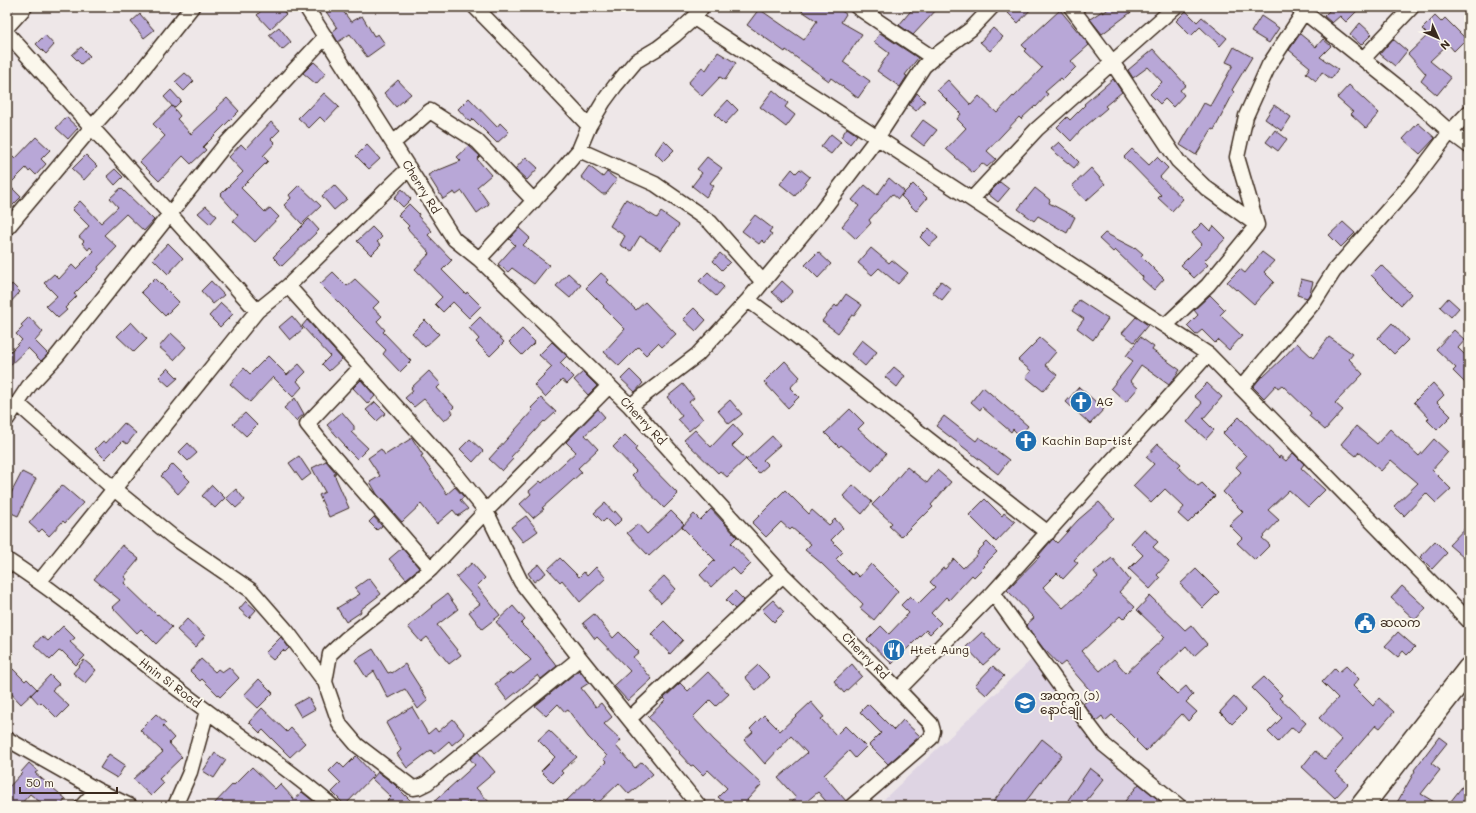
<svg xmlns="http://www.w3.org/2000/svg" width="1476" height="813" viewBox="0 0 1476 813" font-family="Mali,'Noto Sans Myanmar',sans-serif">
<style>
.built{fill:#ded4e3}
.building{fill:#b8a7d7;stroke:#3b2a1e}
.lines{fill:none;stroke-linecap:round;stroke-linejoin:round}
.minor-casing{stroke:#3b2a1e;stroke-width:17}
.trunk-casing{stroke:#3b2a1e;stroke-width:25}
.minor{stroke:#fbf7ec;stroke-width:14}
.trunk{stroke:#fbf7ec;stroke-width:22}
.labels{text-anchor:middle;stroke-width:4;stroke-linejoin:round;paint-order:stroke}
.street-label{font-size:12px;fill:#3b2a1e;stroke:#fbf7ec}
.poi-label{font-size:12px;fill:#3b2a1e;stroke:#fbf7ec;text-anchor:start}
</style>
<rect width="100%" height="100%" fill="#eee7e8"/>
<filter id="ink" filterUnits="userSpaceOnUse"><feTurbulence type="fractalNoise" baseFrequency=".025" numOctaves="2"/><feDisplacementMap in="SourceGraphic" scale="8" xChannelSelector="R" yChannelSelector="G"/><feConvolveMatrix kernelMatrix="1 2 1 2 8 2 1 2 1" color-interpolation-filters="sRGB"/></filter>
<g filter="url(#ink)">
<path class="built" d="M1032,659L1098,747L1172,806H885L881,802Z"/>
<path class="building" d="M265,7H279L286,14L270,29L257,15Z
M323,7H340L351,22L362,16L374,36L378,34L385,44L367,57L350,34L338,42L332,32L337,28Z
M796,7H835L846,14L841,22L862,34L843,62L870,81L858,98L831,78L829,81L786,50L785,52L747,25L759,9L804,40L817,21Z
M914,7H939L913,35L899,25Z
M1002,7H1033L1018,23Z
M1111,7H1138L1102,34L1090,19L1102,11L1103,13Z
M1330,7H1361L1346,22L1340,16L1332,23L1324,16L1332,8Z
M1060,10L1089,45L1071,61L1076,67L1063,80L1061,78L1045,92L1048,94L1036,107L1035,106L1021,119L1019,117L987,151L996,159L987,167L982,163L973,173L946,149L966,128L957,119L961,114L937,90L948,80L971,105L979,96L997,113L1013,96L1014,97L1042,68L1024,51L1026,49L1022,45Z
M1186,11L1197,22L1202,17L1227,38L1220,46L1200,27L1191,36L1176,21Z
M140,14L154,30L144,38L131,22Z
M1261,16L1279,28L1269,43L1251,32Z
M1435,16L1441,22L1445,18L1466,39L1454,51L1448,44L1430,61L1451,78L1437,95L1421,81L1426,74L1408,54L1428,35L1422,29Z
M1360,23L1372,34L1361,45L1350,35Z
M279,27L291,42L282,50L269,35Z
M993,28L1003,37L990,51L980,42Z
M880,33L918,58L905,75L907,76L900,87L877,71L889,53L874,42Z
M1300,34L1316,47L1323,39L1331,46L1320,57L1338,69L1331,79L1322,72L1316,81L1306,73L1310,67L1289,50Z
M45,35L54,45L46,54L36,44Z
M1393,39L1407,51L1395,66L1380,54Z
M81,47L90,56L81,64L72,55Z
M1234,47L1252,57L1232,90L1234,92L1214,130L1212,129L1196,155L1180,145L1204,103L1210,106L1233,65L1226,62Z
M1153,49L1186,85L1180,90L1184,95L1173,107L1165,99L1160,104L1150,94L1162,82L1148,67L1133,78L1128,70Z
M718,52L736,63L725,80L720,77L702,96L688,83L702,67L706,70Z
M314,62L326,73L316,84L303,73Z
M185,73L194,81L184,91L175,82Z
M1113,79L1122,92L1105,106L1107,108L1081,130L1071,141L1057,127L1067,117L1070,120L1085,105L1084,104Z
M398,80L411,94L396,107L384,93Z
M1349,85L1379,113L1366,128L1351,114L1353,112L1337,98Z
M171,90L181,101L174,108L164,97Z
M773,90L788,103L785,107L795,115L786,127L760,107Z
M324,93L339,107L325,122L320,117L309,128L298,118L308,108L309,109Z
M917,93L925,101L916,111L909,105Z
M227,98L239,111L203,147L206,150L191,164L183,156L159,181L140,162L165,136L153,124L172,106L180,116L177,119L191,134L218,109L216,108Z
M469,98L497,127L500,123L509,132L497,143L473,119L470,122L458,109Z
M728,100L738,110L725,124L715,114Z
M1274,105L1291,117L1282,131L1265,119Z
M66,117L78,128L68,139L56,128Z
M923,120L937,130L924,146L911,136Z
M271,122L280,130L271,139L275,143L263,156L268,161L241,188L265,212L270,208L279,217L255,242L233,221L238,215L220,195L243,172L229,157L241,144L246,149Z
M1418,123L1435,138L1420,154L1403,139Z
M847,128L857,135L850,144L841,137Z
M1275,130L1287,139L1278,151L1266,142Z
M831,134L841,142L831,154L821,147Z
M36,137L50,150L41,159L46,164L36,175L31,170L29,172L26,168L9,185L21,197L7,211V163L13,157L15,159Z
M664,140L674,150L663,161L655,153Z
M1059,142L1079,162L1074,168L1051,149Z
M367,145L380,159L369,169L356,156Z
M469,146L480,156L477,159L491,175L477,187L489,204L477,213L462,191L456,195L454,192L443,199L428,175L439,169V170L461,161L457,157Z
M1132,149L1149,165L1157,157L1168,168L1160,177L1183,199L1172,211L1158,198L1161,195L1124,157Z
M86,155L97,166L84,180L72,169Z
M526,157L538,168L527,180L515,169Z
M707,157L722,168L710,183L714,186L706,197L692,186L702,173L697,169Z
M589,166L603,177L607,172L617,180L606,194H602L581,177Z
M1091,168L1105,184L1086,201L1072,186Z
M115,169L123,177L115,185L107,176Z
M792,169L796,173L800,169L810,177L795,196L780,184Z
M889,178L904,191L898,199L892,194L869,220L871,223L856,239L842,226L859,206L852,200L865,185L877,195Z
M1000,182L1009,189L998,202L988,194Z
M913,184L927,198L916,211L901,196Z
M299,185L321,206L302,224L284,205L291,198L289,195Z
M334,185L347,199L334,210L322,196Z
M121,188L154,220L144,231L126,214L104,235L117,247L98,267L99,269L74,294L77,296L65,308L67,310L58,318L46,306L57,296L44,283L54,274L59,279L72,265L76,269L94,251L90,247L88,250L82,243L84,241L79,237L89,226L72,209L80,201L101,223L118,207L110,198Z
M1035,188L1050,200L1049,203L1075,217L1067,233L1038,216L1034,221L1018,209Z
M402,189L411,199L403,207L394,198Z
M626,199L657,218L661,212L679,225L661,250L640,236L631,251L620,245L625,236L610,226Z
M409,204L419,214L418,216L432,231L428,235L452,260L442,270L466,294L467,292L481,306L469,318L453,302L443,312L435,304L442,297L415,269L430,253L407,228L409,226L398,215Z
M206,206L217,216L210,224L198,213Z
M755,215L772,228L769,232L772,234L765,243L762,240L759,244L742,231Z
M309,219L319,230L282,266L273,257L291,239L290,238Z
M1343,222L1355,233L1341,247L1329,235Z
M1202,223L1210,231L1214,226L1226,238L1204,261L1208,265L1194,278L1181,265L1202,244L1192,233Z
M372,227L382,237L377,242L381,245L371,255L357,241Z
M519,228L530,238L523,245L549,265L534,284L512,268L508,272L498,264L515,245L509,239Z
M929,228L938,238L929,246L920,237Z
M1105,233L1134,248L1135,247L1143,254L1141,256L1164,279L1154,290L1142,279L1143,277L1115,250L1113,252L1099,239Z
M168,243L183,258L168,274L153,259Z
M871,248L889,263L892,260L908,273L898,284L879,268L872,275L858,263Z
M818,252L831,264L818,278L805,265Z
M1262,252L1274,261L1264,272L1274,282L1254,304L1237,289L1236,290L1227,282L1240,269L1245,273Z
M720,253L730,262L722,270L713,261Z
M1381,265L1411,294L1401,305L1371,275Z
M333,272L347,286L355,279L379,302L373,308L382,316L377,321L385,330L383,332L411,361L400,372L383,354L386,350L320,284Z
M708,272L724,287L716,296L699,281Z
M568,273L581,285L570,298L556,286Z
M601,273L609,280L607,282L636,310L645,302L676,334L662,347L658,343L646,355L638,347L619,366L604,352L625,329L603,307L604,306L586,288Z
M155,278L179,302L165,316L141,292Z
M1301,279L1313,282L1310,293L1307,298L1297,295Z
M211,281L224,295L213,304L201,291Z
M782,281L793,291L783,302L772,292Z
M941,281L951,289L942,300L932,292Z
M12,284L20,292L7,306V290Z
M846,294L862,305L854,316L852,315L838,333L822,321L835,305L837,307Z
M1210,295L1225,310L1220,315L1242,336L1229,350L1218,340L1215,343L1202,330L1196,335L1187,326L1198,315L1194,310Z
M1448,298L1459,308L1451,317L1440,307Z
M1079,300L1108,319L1093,340L1077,328L1084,319L1072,311Z
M221,303L233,314L220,327L209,316Z
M694,308L706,320L696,331L683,319Z
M292,316L303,329L290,340L279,327Z
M29,317L43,332L35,341L48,354L41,361L28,348L7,368V355L22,340L16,334L23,327L21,325Z
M480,317L504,342L490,356L476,342L479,339L469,328Z
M1136,317L1148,325L1134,342L1122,333Z
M307,320L342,359L329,371L322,364L330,356L302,326Z
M425,320L439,334L425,347L412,333Z
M131,322L147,339L134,352L117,336Z
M1392,323L1408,340L1394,354L1378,338Z
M522,329L535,342L522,355L509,342Z
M1454,330L1465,340L1458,348L1469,359V387L1453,371L1456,368L1436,349Z
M171,333L186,347L174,360L159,347Z
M1140,337L1154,347L1152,350L1180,370L1169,385L1141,365L1130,381L1138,388L1126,402L1111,388L1133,361L1126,356Z
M1329,337L1353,354L1349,359L1363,374L1335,403L1343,410L1325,430L1309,416L1311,413L1282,385L1278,388L1276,385L1264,398L1253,387L1262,376L1263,377L1284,357L1297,343L1313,358Z
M1040,338L1056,352L1045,365L1057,375L1043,391L1026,377L1031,371L1018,360Z
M862,340L877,352L865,366L851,354Z
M552,342L567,356L560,363L574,377L567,384L562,380L545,397L534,385L552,367L539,355Z
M268,356L287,375L299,364L306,372L297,381L302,387L293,397L273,377L250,402L230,384L244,368L250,374Z
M785,361L800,377L790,388L799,397L788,408L764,382Z
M894,367L905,376L897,387L885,377Z
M168,368L178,378L169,386L159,377Z
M630,370L643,383L635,392L621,379Z
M429,371L441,384L437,388L454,407L451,410L453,413L444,421L424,399L414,407L405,398L413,391L411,388Z
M583,372L597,386L588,395L574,380Z
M361,380L375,396L368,404L353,388Z
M1207,383L1222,397L1203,419L1214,430L1206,439L1187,422L1202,403L1194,396Z
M1433,383L1444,395L1437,402L1451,416L1437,430L1427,420L1429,418L1414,402Z
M683,384L694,398L689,402L703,419L689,431L678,419L682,416L667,397Z
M983,387L1028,426L1020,436L1013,429L1011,432L982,407L980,410L971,402Z
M1079,387L1104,409L1090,424L1066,402Z
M295,398L304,414L296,421L284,408Z
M541,398L556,412L545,422L544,421L511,457L513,459L502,471L489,459L533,410L531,408Z
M730,400L742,414L729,424L718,411Z
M375,402L386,413L377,421L366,410Z
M598,409L605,417L585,435L598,449L578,468L582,472L542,508L544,509L533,518L520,504L531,494L529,491L540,481L542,483L576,452L566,442Z
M850,409L864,423L858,429L886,454L872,471L841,445L839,447L825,433Z
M342,412L354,426V430L351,432L368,448L357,459L343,445L344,444L327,425Z
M245,413L257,425L246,436L233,424Z
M944,416L976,441L979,437L1009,460L998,474L936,426Z
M1239,417L1279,458L1280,456L1286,461L1293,453L1304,464L1301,468L1325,490L1308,507L1289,490L1268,510L1279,520L1262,538L1270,545L1255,560L1237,543L1242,538L1229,525L1243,512L1223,492L1241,472L1236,467L1246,456L1223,433Z
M124,423L136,433L127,444L123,441L105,459L95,449L103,441L106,443Z
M733,424L743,435L732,446L746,459L727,477L720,471L718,473L684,440L695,430L711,447Z
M1356,426L1377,444L1390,429L1419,456L1434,439L1448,452L1432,470L1451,489L1436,503L1426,493L1404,516L1394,506L1418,483L1391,460L1381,471L1359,452L1356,456L1341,444Z
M625,435L637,447L635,450L678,494L664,508L632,475L636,471L613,447Z
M772,436L780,445L763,460L768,465L759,473L746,460Z
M412,438L423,455L421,456L447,494L455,487L464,497L460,500L468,509L458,516L453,510L437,524L421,504L402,522L377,494L370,482L380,476L368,458L381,449L385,455Z
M470,439L483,451L473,462L460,449Z
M188,443L197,453L188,461L179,452Z
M1158,444L1181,464L1178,467L1198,486L1202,483L1215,496L1188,523L1178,514L1184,507L1165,489L1151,503L1133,486L1154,464L1146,457Z
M299,456L311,474L302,481L289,463Z
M326,461L336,473L334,474L349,508L329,517L319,495L325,492L312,468Z
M173,464L190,481L178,494L161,476Z
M907,467L927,483L937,470L951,482L931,505L933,507L924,516L923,515L901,537L889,526L892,523L872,505L889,488Z
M22,472L36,479L18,516L7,511V501Z
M62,485L83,503L65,523L63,521L49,536L42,529L39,532L29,523Z
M212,485L225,498L215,508L202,496Z
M853,485L872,502L862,514L843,496Z
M236,489L245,500L236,508L226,498Z
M785,490L809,514L812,510L829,525L835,519L843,528L831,540L843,552L836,559L852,575L854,572L859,577L871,564L898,591L874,620L860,608L863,604L821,563L805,550L811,544L792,528L790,530L781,522L766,537L752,523Z
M985,499L1002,516L1004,513L1015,522L996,542L969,515Z
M1099,502L1114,518L1095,536L1096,537L1074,560L1078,563L1063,579L1057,573L1043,587L1063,608L1098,577L1094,572L1112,558L1130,580L1119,592L1135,607L1123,619L1120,616L1082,651L1100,671L1114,659L1126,673L1165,637L1137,610L1150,596L1185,630L1191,625L1207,644L1194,656L1186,646L1157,674L1177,694L1186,686L1193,695L1186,702L1197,712L1188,721L1182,714L1146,751L1136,741L1137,740L1112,715L1105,721L1102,716L1096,721L1083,704L1094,695L1065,662L1060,666L1043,648L1026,625L1034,618L1007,590L1040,556L1039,555L1051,541L1053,539L1057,543L1078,520Z
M605,503L614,513L615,511L622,519L614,527L606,519L603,522L594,513Z
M711,509L737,537L731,543L751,564L740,575L732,567L711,587L700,575L715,560L682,527L694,514L700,520Z
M671,511L684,524L649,556L627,533L638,524L647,534Z
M526,516L538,531L523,542L511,527Z
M374,517L382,526L377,530L369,522Z
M1469,524V553L1464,558L1449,545Z
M1144,529L1158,542L1153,547L1169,562L1157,575L1160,578L1150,589L1129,569L1143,555L1131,543Z
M1435,541L1447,553L1432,569L1420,557Z
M987,542L997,552L984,565L985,566L974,577L972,575L949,600L946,597L931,613L941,623L930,634L926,630L892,664L867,640L881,626L889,634L909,613L901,605L910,596L918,604L935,587L930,582L943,568L945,569L954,559L963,568L978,554L977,552Z
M122,545L139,559L124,577L127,579L124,583L157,615L158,614L172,627L156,644L141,629L137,633L112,607L120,600L94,579Z
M402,548L419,568L406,579L389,559Z
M560,558L579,577L584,572L587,576L596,567L606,578L580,602L562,580L560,582L548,569Z
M472,563L485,578L477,586L500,615L482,629L469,612L480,604L456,577Z
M539,564L546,573L534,582L528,573Z
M1196,569L1219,592L1203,608L1180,584Z
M664,576L676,589L661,603L649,590Z
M369,578L381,594L360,610L361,612L346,622L337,608L360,594L355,588Z
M1402,586L1426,608L1415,620L1391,598Z
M735,591L744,600L735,609L726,600Z
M447,594L458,609L437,625L461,655L449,664L427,637L421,642L408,627L432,607L431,606Z
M773,600L784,612L774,622L762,610Z
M246,601L256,610L249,618L239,609Z
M513,606L525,620L521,624L534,637L557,666L541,679L538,675L507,700L495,684L511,672L513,674L531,660L514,643L496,622Z
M594,614L613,638L619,632L639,652L633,657L652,679L628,701L614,686L630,671L597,637L595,639L583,623Z
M187,619L205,636L195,647L177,630Z
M664,621L683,640L670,654L651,634Z
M63,626L75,638L70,642L85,656L76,665L62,651L61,652L59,651L50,660L34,645L42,636L48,641Z
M982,632L999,651L983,665L966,647Z
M1398,632L1415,647L1407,655L1403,651L1398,657L1385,646Z
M281,637L289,648L285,652L283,650L273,660L265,653Z
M373,649L388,673L391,672L392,673L405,664L428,700L418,709L405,689L388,698L374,671L366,677L355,660Z
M201,659L215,672L218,669L222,672L229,667L239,678L220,697L202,679L200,681L190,671Z
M84,660L96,670L85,683L73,673Z
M852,664L862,676L844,693L834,681Z
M758,665L770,677L756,690L745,677Z
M7,666L12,670L13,669L25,681L27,679L37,689L21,704L7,689Z
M993,666L1004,676L986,695L975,685Z
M1346,666L1359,679L1353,686L1373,706L1379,698L1394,712L1380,728L1376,725L1338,769L1335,772L1348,784L1335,798L1302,767L1315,751L1325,759L1342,740L1319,718L1338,698L1322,682L1335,668L1339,672Z
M579,670L589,683L581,688L596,707L601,703L612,717L604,724L621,740L616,746L635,768L642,762L653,774L629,794L619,783L598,803L594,799L588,806H561L606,762L603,759L607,756L588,737L568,710L565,712L558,704L546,716L535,706Z
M708,672L729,694L716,706L710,700L693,717L714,740L762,784L747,800L752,806H728L718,797L727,788L708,770L703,775L693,765L691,766L679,753L680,752L648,717L666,700L664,698L680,683L688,691Z
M50,675L59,684L52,690L69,706L57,718L41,702L39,704L31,695Z
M1264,677L1282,695L1279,698L1306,723L1298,732L1292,727L1278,742L1268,732L1282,718L1252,688Z
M259,679L273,693L258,708L244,695Z
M308,697L315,709L301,717L294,705Z
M1234,697L1246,710L1232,724L1220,712Z
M811,702L824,717L821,719L836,735L845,726L866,747L855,758L849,751L824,775L846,801L844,806H830L818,792L801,806H787L796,798L778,778L807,753L791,736L765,764L744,740L753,732L750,729L764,715L780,731Z
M868,704L894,730L903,720L920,736L888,764L869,745L881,733L860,712Z
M412,707L428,734L435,728L438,732L453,719L465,734L452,745L449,741L434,754L431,750L407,768L397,754L401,750L386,723Z
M262,708L287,732L291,728L305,743L290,757L263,730L260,733L249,722Z
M156,714L166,723L163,726L174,738L169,743L182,757L159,779L164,783L151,796L133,779L163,752L140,730Z
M549,730L577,757L561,771L563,773L553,783L541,771L555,757L538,740Z
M1439,737L1447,743L1431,763L1440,770L1421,794L1441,806H1395L1415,771L1414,770Z
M1042,739L1062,755L1022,806H990Z
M478,752L495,772L476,788L493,806H474L469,801L462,806H429L475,765L470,759Z
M215,753L226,760L214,778L203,771Z
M109,754L125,765L117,778L100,768Z
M356,756L374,775L345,805L332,792L341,783L329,771L338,762L344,768Z
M29,763L38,771L35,773L66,799L60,806H45L30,794L19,806H14L7,800V789L22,773L21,772Z
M252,767L275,789L280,784L294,799L302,792L319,806H212L233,784L234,785Z
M1090,768L1104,779L1082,806H1078L1068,800Z
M378,772L394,784L416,806H382L391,797L372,779Z
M1469,778V806H1447Z
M1139,784L1166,806H1121Z"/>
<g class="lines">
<g class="minor-casing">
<path id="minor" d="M306,7L454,239L479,259L630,406L783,575L883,674L931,724L933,731L931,738L852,806
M475,7L521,54L589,126
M857,7L933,58
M1071,7L1112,62L1178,161L1206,188L1257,225L1208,285L1165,326
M1298,7L1413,99L1450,132L1469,146
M694,18L1208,354L1469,621
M7,27L25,7
M7,33L257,311
M1363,59L1412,7
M393,143L430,111L477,141L534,201
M579,150L655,184L710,222L763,282
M972,199L1037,129L1175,7
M1257,225L1237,157L1246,116L1269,65L1304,12
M7,228L92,127L131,84L192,7
M479,259L555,178L579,150L589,126L604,101L615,86L636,61L658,48L675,35L694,18L702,7
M288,286L452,469L486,511L521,582L580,658L699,806
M748,300L785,327L1048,533
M361,367L307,424L326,448L431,569
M1241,388L1315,301L1334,271L1410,185L1450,132L1469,112
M17,403L114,489L173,537L252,591L286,630L325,682
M630,406L697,355L748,300L821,212L877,138L924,66L940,52L971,29L992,7
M7,419L29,386L57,356L224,146L325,37
M7,560C69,600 124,649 183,693C232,731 285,765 332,806
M40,581L257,311L288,286L409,168
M993,593L1073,704L1104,745L1179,806
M580,658L427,783L419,787L413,788L357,745L340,725L325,682L330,654L346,639L383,610L431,569L486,511L609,386
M898,690L993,593L1208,354
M629,719L783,575
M7,739L97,790L130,806
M82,806L97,790
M175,806L190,772L207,711"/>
</g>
<g class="trunk-casing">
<path id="trunk" d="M1362,806L1469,669"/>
</g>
<use href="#minor" class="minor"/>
<use href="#trunk" class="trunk"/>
</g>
</g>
<defs>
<g id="church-disc" transform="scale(1.15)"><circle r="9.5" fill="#1f6fb2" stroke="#fbf7ec"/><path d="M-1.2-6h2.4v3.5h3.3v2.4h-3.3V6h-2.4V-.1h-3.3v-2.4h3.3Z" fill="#fff"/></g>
<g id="civic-disc" transform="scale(1.15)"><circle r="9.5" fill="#1f6fb2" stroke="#fbf7ec"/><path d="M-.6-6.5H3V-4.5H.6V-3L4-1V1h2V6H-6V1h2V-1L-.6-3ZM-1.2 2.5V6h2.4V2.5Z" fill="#fff"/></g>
<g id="restaurant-disc" transform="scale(1.15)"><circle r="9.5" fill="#1f6fb2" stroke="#fbf7ec"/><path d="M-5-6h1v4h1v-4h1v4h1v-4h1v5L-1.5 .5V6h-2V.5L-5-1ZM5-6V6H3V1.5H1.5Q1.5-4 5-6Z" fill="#fff"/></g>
<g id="school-disc" transform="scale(1.15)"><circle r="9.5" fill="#1f6fb2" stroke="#fbf7ec"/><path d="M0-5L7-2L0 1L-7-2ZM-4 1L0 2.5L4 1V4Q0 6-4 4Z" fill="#fff"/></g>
</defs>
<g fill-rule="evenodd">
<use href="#church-disc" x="1081" y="402"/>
<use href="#church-disc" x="1026" y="441"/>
<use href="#civic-disc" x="1365" y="623"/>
<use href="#restaurant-disc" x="894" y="650"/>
<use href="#school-disc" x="1025" y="703"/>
</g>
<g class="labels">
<g class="street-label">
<text transform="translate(421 187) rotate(58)" y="4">Cherry Rd</text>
<text transform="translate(643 421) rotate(47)" y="4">Cherry Rd</text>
<text transform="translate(865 656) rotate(45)" y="4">Cherry Rd</text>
<text transform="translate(170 683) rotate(37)" y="4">Hnin Si Road</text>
</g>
<g class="poi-label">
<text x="1096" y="406">AG</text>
<text x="1042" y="445">Kachin Bap-tist</text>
<text x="1380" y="627">ဆလက</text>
<text x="910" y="654">Htet Aung</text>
<text x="1040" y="700">အထက (၁)<tspan x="1040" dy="14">နောင်ချို</tspan></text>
</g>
</g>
<rect width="1476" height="813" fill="none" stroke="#fbf7ec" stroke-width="24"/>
<rect x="12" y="12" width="1452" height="789" fill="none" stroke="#3b2a1e" stroke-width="1.5" filter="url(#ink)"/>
<g transform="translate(1438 38) rotate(135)" stroke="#fbf7ec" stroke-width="3" paint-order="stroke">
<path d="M0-3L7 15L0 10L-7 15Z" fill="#3b2a1e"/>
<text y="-6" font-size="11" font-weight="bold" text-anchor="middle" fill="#3b2a1e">N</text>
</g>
<path d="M20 787v6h97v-6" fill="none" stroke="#3b2a1e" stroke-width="2"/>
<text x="26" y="787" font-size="12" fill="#3b2a1e" stroke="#fbf7ec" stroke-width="3" paint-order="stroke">50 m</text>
</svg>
